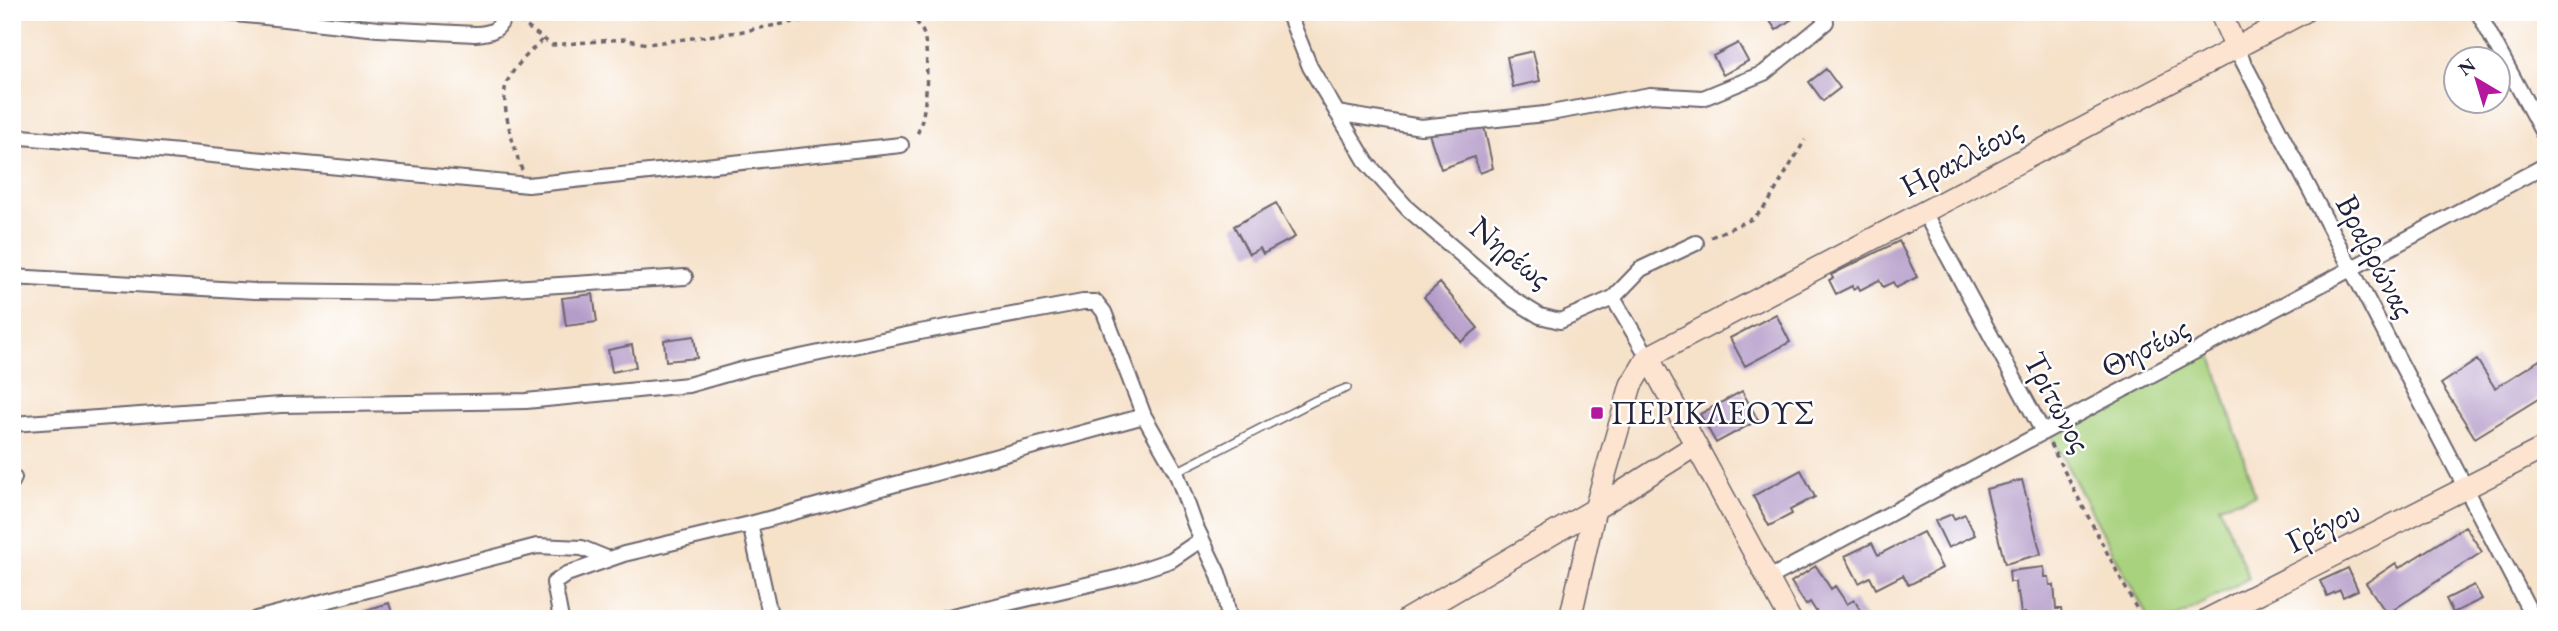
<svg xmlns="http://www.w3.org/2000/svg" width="2558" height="631" viewBox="0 0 2558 631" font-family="'EB Garamond',serif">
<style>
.green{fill:#a8d27e;stroke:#657a5c;stroke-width:2}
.building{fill:#b59cc9}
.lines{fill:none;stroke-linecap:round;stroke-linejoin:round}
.lane-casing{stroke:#6c656d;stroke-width:10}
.street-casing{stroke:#6c656d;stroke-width:18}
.secondary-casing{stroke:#6c656d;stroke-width:24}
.path{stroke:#6c656d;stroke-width:3.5;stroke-dasharray:5 5;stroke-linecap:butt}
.lane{stroke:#fff;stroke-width:7}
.street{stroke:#fff;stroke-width:14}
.secondary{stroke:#fde4d1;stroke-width:21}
.poi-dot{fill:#b5179e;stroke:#fff;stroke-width:2.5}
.labels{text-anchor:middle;stroke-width:5;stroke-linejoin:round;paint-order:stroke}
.street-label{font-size:32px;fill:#22223b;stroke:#fff}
.poi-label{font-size:32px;fill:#22223b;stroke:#fff;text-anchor:start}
</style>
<rect width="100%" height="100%" fill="#fff"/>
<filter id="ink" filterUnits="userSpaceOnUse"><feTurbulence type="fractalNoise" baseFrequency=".0143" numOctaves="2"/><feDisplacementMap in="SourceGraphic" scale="14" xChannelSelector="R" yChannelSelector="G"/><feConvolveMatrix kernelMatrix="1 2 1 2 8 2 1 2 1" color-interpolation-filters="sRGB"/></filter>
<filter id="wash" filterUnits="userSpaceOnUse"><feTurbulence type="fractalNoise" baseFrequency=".00686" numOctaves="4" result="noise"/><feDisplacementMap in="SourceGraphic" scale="28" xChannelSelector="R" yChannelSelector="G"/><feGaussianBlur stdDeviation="1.57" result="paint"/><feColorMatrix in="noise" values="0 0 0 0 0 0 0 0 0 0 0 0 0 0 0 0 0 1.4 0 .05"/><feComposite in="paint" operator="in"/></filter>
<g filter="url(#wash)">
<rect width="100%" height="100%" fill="#f6e1c9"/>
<path class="green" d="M2210,349L2255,495L2219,505L2249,578L2174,619H2149L2050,434Z"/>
<g id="blocks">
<path class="building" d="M1764,12H1802L1776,30Z
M1738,43L1748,61L1723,75L1713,56Z
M1533,51L1540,81L1513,87L1507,57Z
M1826,69L1840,88L1823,101L1809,82Z
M1483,122L1493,168L1480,173L1474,157L1441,169L1428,131Z
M1276,203L1295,237L1263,254L1260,248L1249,254L1234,226Z
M1899,241L1917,277L1896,288L1893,282L1883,287L1879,280L1860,290L1858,286L1853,289L1852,286L1836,294L1829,280L1833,278L1831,275Z
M1440,283L1478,328L1461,342L1424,297Z
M593,294L597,322L566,326L562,298Z
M1776,314L1790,342L1745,366L1730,338Z
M694,336L697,358L666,361L664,340Z
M632,345L636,367L612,372L608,350Z
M2546,356V394L2475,438L2441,384L2477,360L2495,388Z
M1742,391L1758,420L1716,443L1700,414Z
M1801,470L1815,497L1790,510L1792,514L1769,526L1753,496Z
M2022,480L2041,554L2005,564L1986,489Z
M1952,514L1954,519L1965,514L1975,535L1948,548L1935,521Z
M2465,526L2482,552L2387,614L2366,583L2396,563L2399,568Z
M1923,532L1942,568L1909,585L1903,575L1876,589L1870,577L1859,583L1845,556L1872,543L1878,555Z
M1816,566L1831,589L1835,586L1847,604L1854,600L1866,619H1821L1810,602L1806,605L1791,582Z
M2044,567L2045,577H2049L2050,585H2054L2056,609H2061L2062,616H2066L2067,619H2025V613L2021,614L2018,592L2016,593L2015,582H2010L2009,571Z
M2348,568L2358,590L2343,597L2340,590L2327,596L2320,581Z
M2474,585L2482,599L2453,613L2446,599Z
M389,603L394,619H354L353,614Z"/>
</g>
</g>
<g filter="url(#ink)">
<use href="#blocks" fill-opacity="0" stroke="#6c656d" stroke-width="2"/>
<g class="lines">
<g class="lane-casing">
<path id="lane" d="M1176,472L1314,401L1347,388"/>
</g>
<g class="street-casing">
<path id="street" d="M217,12L378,29L475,34C493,33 500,30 505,13
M1288,12L1310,67L1367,163L1408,209L1514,300L1540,316L1560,321L1613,298L1641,269L1696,243
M2478,12L2546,139
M2236,48L2534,619
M1337,113L1421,127L1545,114L1650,95L1703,98L1764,73L1826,22
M12,136L528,185L901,145
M1924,212L2043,432
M12,277L255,291L432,293L685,277
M1613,298L1648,357
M12,424L281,405L526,401L688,385L748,368L920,332L1083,302H1096L1104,312L1144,416L1176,472L1195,525L1218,573L1225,595L1229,619
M12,482L14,478
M750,524L771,619
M1769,578L2546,165
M256,619L537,546L582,548L609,559
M561,619L554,583L567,574L624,554L750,524L1144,416
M940,619L1120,577L1171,560L1202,539"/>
</g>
<g class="secondary-casing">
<path id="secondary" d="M2220,12L2236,48
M1648,357L2304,12
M1648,357L1790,619
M1407,619L1595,509L1696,445
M1570,619L1595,509L1631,385L1648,357
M2208,619L2546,447"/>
</g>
<path class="path" d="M900,12L913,16C916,22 922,28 924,35C929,55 928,121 915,137
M519,21L552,45L624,39L647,44L738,32L799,21L895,12
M522,170C515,152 500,103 506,85C511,69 532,50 544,38
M1711,237L1754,218L1768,203L1805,140
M2050,444L2142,619"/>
<use href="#lane" class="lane"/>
<use href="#street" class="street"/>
<use href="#secondary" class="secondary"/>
</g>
</g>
<rect class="poi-dot" x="1590" y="406" width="14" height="14" rx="3.5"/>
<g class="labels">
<g class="street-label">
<text transform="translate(1961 157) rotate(-28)" y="11">Ηρακλέους</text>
<text transform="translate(1511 252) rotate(39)" y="11">Νηρέως</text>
<text transform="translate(2376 256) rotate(62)" y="11">Βραβρώνας</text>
<text transform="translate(2145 347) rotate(-28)" y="11">Θησέως</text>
<text transform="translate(2058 402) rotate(62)" y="11">Τρίτωνος</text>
<text transform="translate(2323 526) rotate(-27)" y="11">Γρέγου</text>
</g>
<g class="poi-label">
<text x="1611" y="424">ΠΕΡΙΚΛΕΟΥΣ</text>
</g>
</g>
<rect width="2558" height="631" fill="none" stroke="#fff" stroke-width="42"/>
<g transform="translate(2477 80) rotate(322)"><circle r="33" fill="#ffffff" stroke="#a7a7b1" stroke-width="2"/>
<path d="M0-5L12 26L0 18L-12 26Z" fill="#b5179e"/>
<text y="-10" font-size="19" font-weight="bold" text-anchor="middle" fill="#22223b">N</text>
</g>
</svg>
